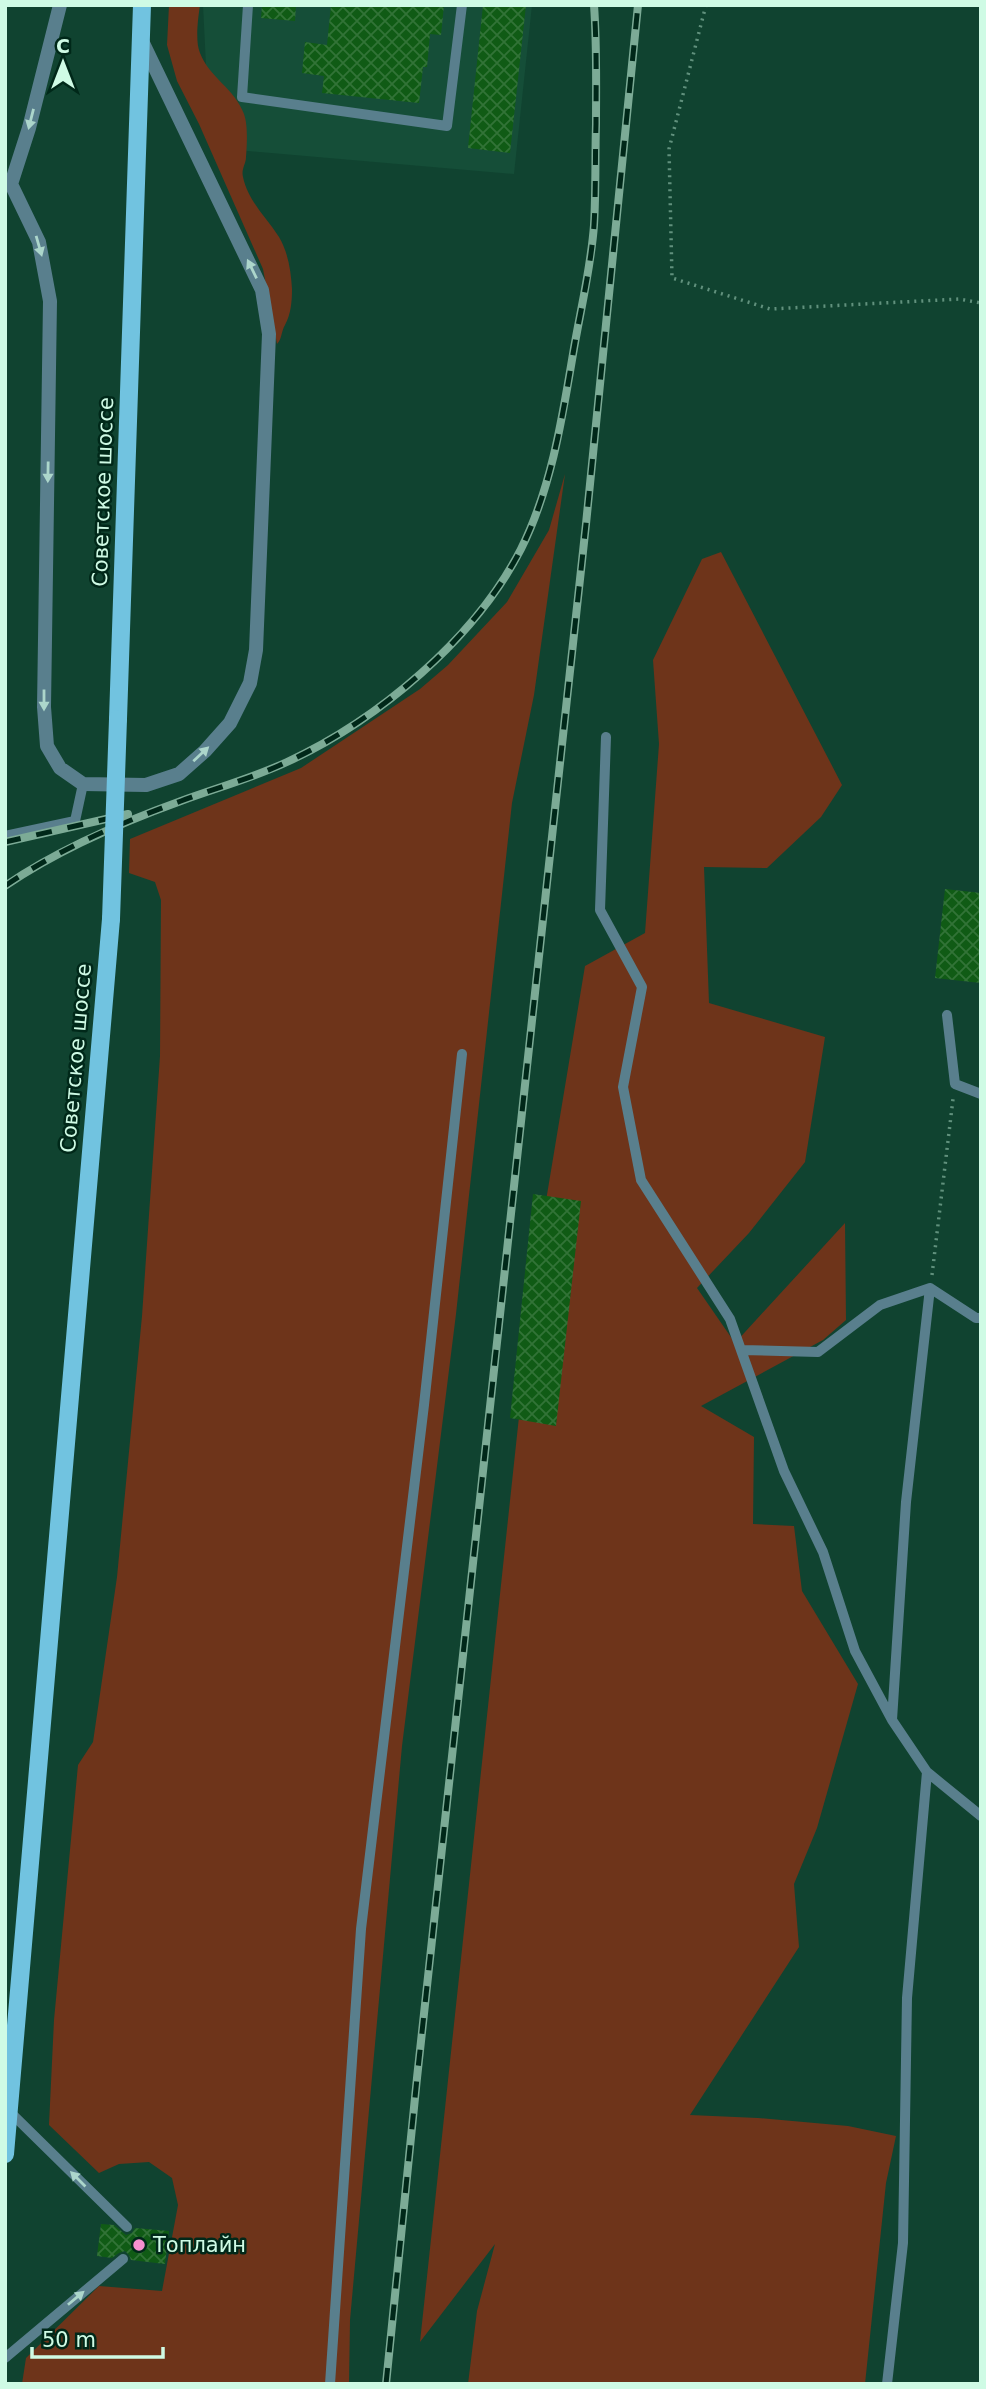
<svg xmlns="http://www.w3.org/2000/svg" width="986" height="2389" viewBox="0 0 986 2389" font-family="'DejaVu Sans',sans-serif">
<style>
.built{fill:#154e38}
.grass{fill:#6e341a}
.building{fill:url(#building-cross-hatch)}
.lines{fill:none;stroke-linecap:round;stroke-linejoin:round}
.path{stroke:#61917d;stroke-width:3.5;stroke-dasharray:2 5;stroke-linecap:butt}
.lane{stroke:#597f8d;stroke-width:10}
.street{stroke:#597f8d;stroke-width:14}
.primary{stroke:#71c3e0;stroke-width:18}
.rail-casing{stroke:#7cab96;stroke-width:8}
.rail{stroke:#002819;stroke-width:5;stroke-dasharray:16;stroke-linecap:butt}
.primary-bridge{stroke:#71c3e0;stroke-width:18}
.oneway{fill:#acd6cb}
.poi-dot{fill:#f790cf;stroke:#002819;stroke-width:2.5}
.labels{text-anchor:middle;stroke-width:5;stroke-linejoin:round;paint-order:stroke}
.street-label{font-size:21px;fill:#cffbe5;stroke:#002819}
.poi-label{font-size:21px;fill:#cffbe5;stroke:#002819;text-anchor:start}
</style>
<defs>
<pattern id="building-cross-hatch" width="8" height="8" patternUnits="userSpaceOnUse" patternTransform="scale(1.75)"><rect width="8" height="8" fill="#105b15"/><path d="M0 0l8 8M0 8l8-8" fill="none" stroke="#327337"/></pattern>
</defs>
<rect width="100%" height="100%" fill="#104330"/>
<path class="built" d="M203,5H532L514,174L214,148L209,126Z"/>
<path class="grass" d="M169,5H200C198,19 195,41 200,53C209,77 235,89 244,114C248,125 247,144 246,157C246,164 241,169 243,177C248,201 266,217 279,237C288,252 291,271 292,289C292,301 291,314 285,325C281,332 282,339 277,344L263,269L199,124L177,81L167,45Z
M565,474L534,695L512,803L456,1314L402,1746L350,2320L349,2384H22L26,2358L99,2286L162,2291L178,2205L172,2178L149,2162L119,2164L99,2173L49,2125L54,2020L78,1765L93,1742L117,1577L142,1316L160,1056L161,900L155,882L129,873L130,839L301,768L420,689L448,665L507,602L549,530Z
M721,552L842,785L821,817L767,868L704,867L709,1003L825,1037L805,1162L749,1233L697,1288L735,1343L845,1223L846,1320L823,1340L701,1406L754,1437L753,1524L794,1526L802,1591L858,1684L817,1828L794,1884L799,1947L690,2115L758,2118L848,2126L896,2136L886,2183L865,2384H468L477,2311L495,2244L420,2342L535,1267L585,966L645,933L659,744L653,660L702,559Z"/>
<path class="building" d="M262,5H296L295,21L261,18Z
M331,5H444L441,35L430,34L427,67H423L419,103L322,93L324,76L302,73L305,42L327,45Z
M483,5H526L510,153L468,148Z
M945,889L981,893V983L935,978Z
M533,1194L581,1201L556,1426L510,1418Z
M101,2224L114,2225L126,2235L132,2233L135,2228L169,2231L165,2264L131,2260L129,2255L125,2251L119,2253L112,2258L97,2256Z"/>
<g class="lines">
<path class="path" d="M706,5L669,149L672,278L770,309L959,299L981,303
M932,1275L953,1099"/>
<path class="lane" d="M248,5L242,97L447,126L462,5
M606,737L600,910L642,987L623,1087L641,1180L730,1319L784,1471L823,1552L855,1651L892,1720L927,1772L981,1816
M5,836L75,821L83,784
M947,1015L955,1084L981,1094
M741,1350L818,1352L880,1305L930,1288L976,1318H981
M892,1720L906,1502L930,1288
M9,2111L127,2227
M5,2358L123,2259
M330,2384L361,1929L424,1405L462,1054
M887,2384L903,2243L907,1998L927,1772"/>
<path class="street" d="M60,5L29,128L11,184L39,242L50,301L44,707L47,746L60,768L83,784L146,785L179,774L205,751L230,723L250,683L256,650L269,334L262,290L141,39"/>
<path class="primary" d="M118,719L142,5
M5,2154L111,919"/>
<g class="rail-casing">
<path id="rail" d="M5,842L128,814
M5,886C59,849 120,823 181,801C216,788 253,778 287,762C378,720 475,639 521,549C551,489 562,420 573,354C580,312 591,268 594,225C596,192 595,158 596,124C596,85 597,45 594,5
M386,2384L417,2078L586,524L638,5"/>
</g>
<use href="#rail" class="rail"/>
<path class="primary-bridge" d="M111,919L118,719"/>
</g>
<defs><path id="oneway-solid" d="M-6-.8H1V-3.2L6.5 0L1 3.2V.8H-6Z" transform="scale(1.75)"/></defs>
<g class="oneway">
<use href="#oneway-solid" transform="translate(31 119) rotate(104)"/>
<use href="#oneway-solid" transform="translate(39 246) rotate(74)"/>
<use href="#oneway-solid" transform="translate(252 269) rotate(-116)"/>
<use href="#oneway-solid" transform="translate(48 472) rotate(91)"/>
<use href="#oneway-solid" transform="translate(44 700) rotate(90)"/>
<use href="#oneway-solid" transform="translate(201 754) rotate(-43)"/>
<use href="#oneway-solid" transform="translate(78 2179) rotate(-135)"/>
<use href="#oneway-solid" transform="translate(76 2298) rotate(-40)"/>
</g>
<circle class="poi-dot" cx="139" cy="2245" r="7"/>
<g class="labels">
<g class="street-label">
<text transform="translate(103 492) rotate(-88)" y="7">Советское шоссе</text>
<text transform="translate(76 1058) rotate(-85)" y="7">Советское шоссе</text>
</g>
<g class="poi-label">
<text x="153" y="2252">Топлайн</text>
</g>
</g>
<rect width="986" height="2389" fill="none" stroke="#cffbe5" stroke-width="14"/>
<g transform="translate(63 63)" stroke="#002819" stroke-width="5" paint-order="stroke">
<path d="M0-5L12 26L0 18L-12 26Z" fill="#cffbe5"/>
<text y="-10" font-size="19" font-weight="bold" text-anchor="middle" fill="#cffbe5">С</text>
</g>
<path d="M32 2347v10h131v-10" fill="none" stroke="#cffbe5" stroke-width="3.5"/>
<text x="42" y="2347" font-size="21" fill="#cffbe5" stroke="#002819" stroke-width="5" paint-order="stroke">50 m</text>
</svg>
